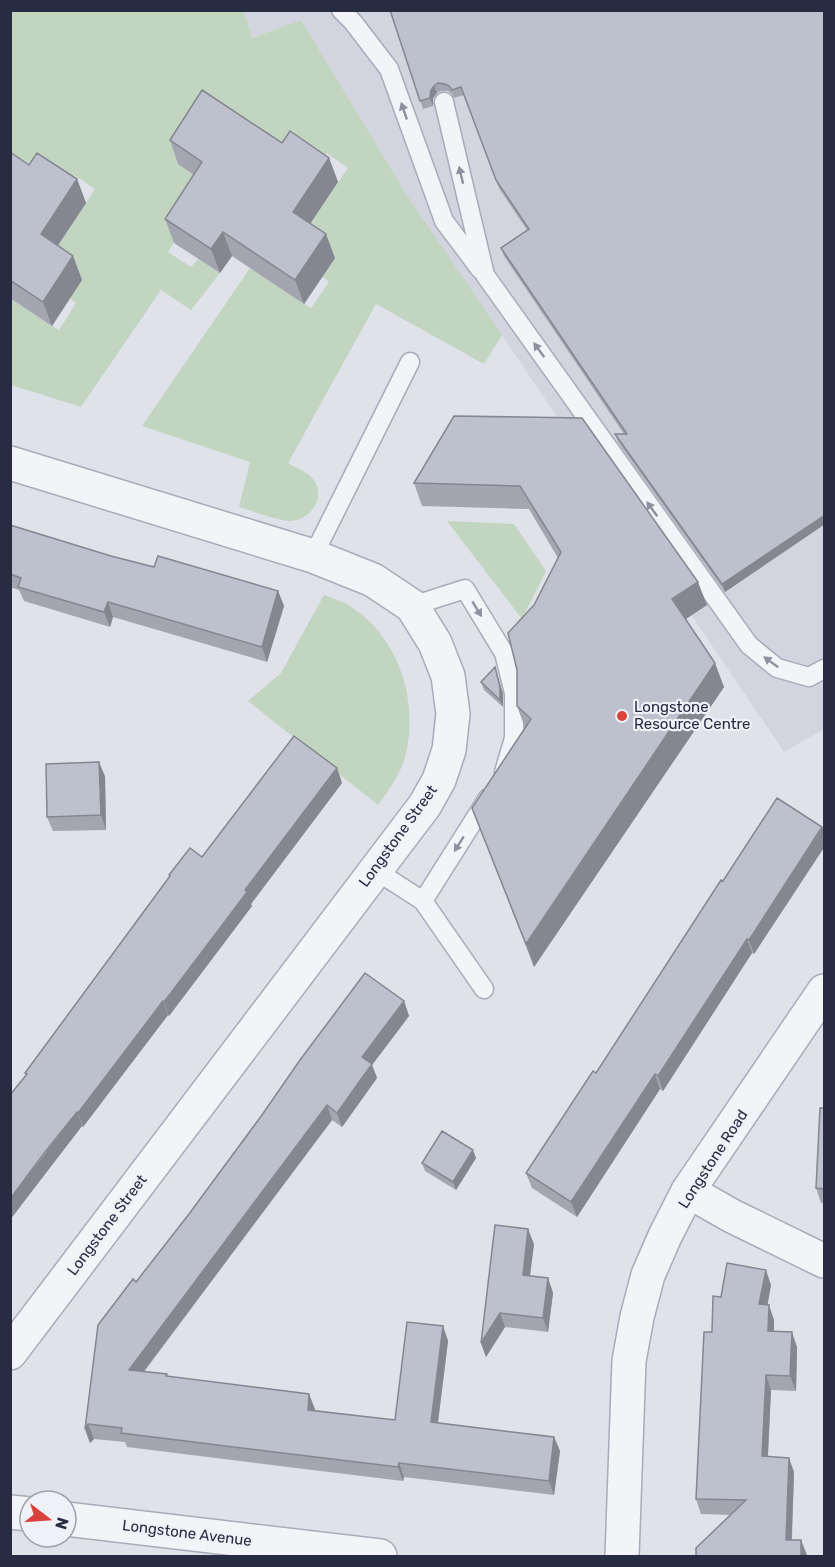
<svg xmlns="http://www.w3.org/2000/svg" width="835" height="1567" viewBox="0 0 835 1567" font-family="Rubik,sans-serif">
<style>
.built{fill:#d2d4df}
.green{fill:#c2d5c0}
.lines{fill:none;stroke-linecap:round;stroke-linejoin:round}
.service-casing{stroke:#a8abb8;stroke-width:21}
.minor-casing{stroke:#a8abb8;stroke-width:36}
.tertiary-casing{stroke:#a8abb8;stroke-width:36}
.service{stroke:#f3f4f8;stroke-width:18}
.minor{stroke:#f3f4f8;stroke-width:33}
.tertiary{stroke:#f3f4f8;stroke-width:33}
.wall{fill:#a3a5b0}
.shaded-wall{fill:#848690}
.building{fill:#bdc0cd;stroke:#848690;stroke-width:1.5}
.oneway{fill:#8d909e}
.poi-dot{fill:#d9413b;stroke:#f0f1f7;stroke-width:2}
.labels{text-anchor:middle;stroke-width:4.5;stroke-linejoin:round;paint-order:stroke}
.poi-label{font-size:15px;fill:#272c43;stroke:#f0f1f7;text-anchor:start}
.street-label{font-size:15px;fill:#272c43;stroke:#f0f1f7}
</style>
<rect width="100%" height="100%" fill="#e0e2ea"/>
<path class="built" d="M244,11H824V729L784,752L407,195L301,20L252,38Z"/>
<path class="green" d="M11,11H244L252,38L301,20L407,195L502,335L484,364L376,304L288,463C295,468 307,471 312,478C328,496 311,521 289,521C275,520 253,511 239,507L250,462L142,426L250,268L311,308L329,282L322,276L335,258L302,236L348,168L327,153L317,167L211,186L168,252L191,267L198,259L220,273L191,310L161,290L81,407L11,385L10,298L59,330L76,303L70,298L49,258L95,189L74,175L64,189L11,170Z
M447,521L514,524L546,571L522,619Z
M324,595C331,598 339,600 345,603C398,633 420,700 405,757C400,775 389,790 378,805L248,701L281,673Z"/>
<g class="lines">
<g class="service-casing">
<path id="service" d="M341,10L353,22L389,69L444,221L480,269
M444,102L485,275L749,645L777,668L809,677L824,669
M313,556L410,362
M412,606L465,589L504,653L514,693V738L504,772
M375,870L423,901L484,989
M423,901L488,798"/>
</g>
<g class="minor-casing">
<path id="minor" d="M10,463L313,556L373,580L412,606L435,643L448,676L453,714L449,750L439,780L425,805L10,1353
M688,1191L732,1216L824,1261
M10,1512L30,1514
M66,1519L380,1556"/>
</g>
<g class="tertiary-casing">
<path id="tertiary" d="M622,1556L629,1361L637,1317L648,1275L665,1236L688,1191L824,991"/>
</g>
<use href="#service" class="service"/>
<use href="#minor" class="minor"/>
<use href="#tertiary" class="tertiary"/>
</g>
<path class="wall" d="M390,10H825V524L725,592L618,442L615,434H624L504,256L501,248L527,230L499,188L464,95L454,98L452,94L448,91H441L437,93L433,98V106L423,109Z
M170,140L282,143L329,158L338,182L310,224L335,258L304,304L232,256L220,273L174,243L165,219L194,175L178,164Z
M10,152L29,165L77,179L86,203L58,246L73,256L82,280L52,326L10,298Z
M454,416L707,605L686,619L724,687L534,967L472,808L525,728L517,706L534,605L558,558L529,509L422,506L414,483Z
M10,525L111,556L154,567L278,591L284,606L267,662L113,617L110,627L24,601L19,590L10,587Z
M495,667L503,694V707L484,690L481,682Z
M337,768L342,783L251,904L252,906L225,942L169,1016L168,1015L83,1127L82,1126L50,1167L25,1073L170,877L169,875L202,857Z
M105,776L106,830L53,831L47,817Z
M822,827L825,833V846L754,954L752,953L663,1091L660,1089L577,1217L532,1188L526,1173L596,1073L723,881Z
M404,1001L409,1016L372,1065L377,1078L342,1127L332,1120L144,1372L167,1374V1376L309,1394L314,1410L395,1420L443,1326L448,1341L438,1423L554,1437L560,1451L554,1495L404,1477L403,1481L304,1469L127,1447L125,1442L94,1439L90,1443L85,1429L136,1282Z
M825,1108V1203H821L816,1188Z
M476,1158L456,1190L425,1171L422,1163Z
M534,1244L530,1276L548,1278L553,1293L548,1332L505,1327L486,1357L481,1343Z
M771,1285L767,1305L774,1320V1331L797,1347L796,1391L771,1390L768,1457L794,1472L792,1540L807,1555V1557H696L731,1515L701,1514L696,1499L712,1332L721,1297Z"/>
<path class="shaded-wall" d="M434,86L437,93L433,98V106L430,98L431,90Z
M329,158L338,182L302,236L293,212Z
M77,179L86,203L49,258L41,234Z
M223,232L232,256L220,273L211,249Z
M326,234L335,258L304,304L295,280Z
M73,256L82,280L52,326L43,302Z
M825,515V524L725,592L722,584Z
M698,582L707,605L681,622L672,599Z
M278,591L284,606L267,662L262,647Z
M108,602L113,617L110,627L104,612Z
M715,663L724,687L534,967L526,944Z
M495,667L503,694V707L500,700Z
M99,762L105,776L106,830L101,815Z
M337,768L342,783L251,904L252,906L169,1016L164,1002L245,890Z
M822,827L825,833V846L754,954L749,940Z
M747,939L752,953L663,1091L658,1076Z
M163,1001L168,1015L83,1127L78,1113Z
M404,1001L409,1016L372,1065L377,1078L342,1127L337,1113L362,1057Z
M655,1074L660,1089L577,1217L571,1202Z
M327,1105L332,1120L134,1384L129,1370Z
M77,1112L82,1126L10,1220V1199Z
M473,1150L476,1158L456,1190L453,1182Z
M528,1229L534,1244L528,1290L523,1275Z
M766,1270L771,1285L765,1319L759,1304Z
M548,1278L553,1293L548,1332L543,1318Z
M769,1305L774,1320V1346L768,1331Z
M500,1313L505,1327L486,1357L481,1343Z
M443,1326L448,1341L436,1437L431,1422Z
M792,1332L797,1347L796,1391L790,1376Z
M766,1375L771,1390L767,1471L762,1456Z
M309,1394L315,1409L313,1424L308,1410Z
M88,1424L94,1439L90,1443L85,1429Z
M554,1437L560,1451L554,1495L549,1481Z
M789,1458L794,1472L791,1554L786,1540Z
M399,1463L404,1477L403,1481L398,1467Z
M801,1540L807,1555V1557H801Z"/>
<path class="building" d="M390,10H825V515L722,584L615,434H627L501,248L529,229L496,180L461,87L452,90L449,86L445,84L438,83L434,86L431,90L430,98L420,101Z
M202,90L282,143L290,131L329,158L293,212L326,234L295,280L223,232L211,249L165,219L202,162L170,140Z
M10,152L29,165L37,153L77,179L41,234L73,256L43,302L10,280Z
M454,416L582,418L698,582L672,599L715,663L526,944L472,808L531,719L517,706V670L508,633L534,605L561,552L520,486L414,483Z
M10,525L111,556L154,567L158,556L278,591L262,647L108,602L104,612L18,587L21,578L10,574Z
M495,667L500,687V700L481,682Z
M294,736L337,768L245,890L247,892L220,928L164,1002L163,1001L78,1113L77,1112L45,1152L10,1199V1095L27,1074L25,1073L170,876L169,875L190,848L202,857Z
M99,762L101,815L47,817L46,764Z
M777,798L822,827L749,940L747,939L658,1076L655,1074L571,1202L526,1173L593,1071L596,1073L721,880L723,881Z
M365,973L404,1001L362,1057L372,1064L337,1113L327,1105L129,1370L167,1374L166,1376L309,1394L308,1410L395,1420L407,1322L443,1326L431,1422L554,1437L549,1481L399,1463L398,1467L299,1455L121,1433L122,1428L88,1424L85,1429L98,1325L133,1279L136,1282L189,1214L262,1115L300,1060Z
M820,1108H825V1189L816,1188Z
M442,1131L473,1150L453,1182L422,1163Z
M495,1225L528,1229L523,1275L548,1278L543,1318L500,1313L481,1343Z
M727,1263L766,1270L759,1304L769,1305L768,1331L792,1332L790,1376L766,1375L762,1456L789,1458L786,1540H801V1557H696V1548L746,1500L696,1499L704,1332H712L713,1296L721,1297Z"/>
<defs><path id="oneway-solid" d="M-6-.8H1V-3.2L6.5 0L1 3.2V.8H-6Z" transform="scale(1.5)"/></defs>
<g class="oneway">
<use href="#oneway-solid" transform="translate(404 111) rotate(-109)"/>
<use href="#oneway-solid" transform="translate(461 175) rotate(-103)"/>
<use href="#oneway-solid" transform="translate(539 350) rotate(-126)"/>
<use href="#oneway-solid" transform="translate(652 509) rotate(-126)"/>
<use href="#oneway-solid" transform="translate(477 609) rotate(59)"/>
<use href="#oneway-solid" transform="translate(771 662) rotate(-144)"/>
<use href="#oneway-solid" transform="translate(459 844) rotate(122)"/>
</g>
<circle class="poi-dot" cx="622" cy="716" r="6"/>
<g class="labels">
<g class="poi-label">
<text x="634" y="712">Longstone<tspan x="634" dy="17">Resource Centre</tspan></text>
</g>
<g class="street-label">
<text transform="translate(398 836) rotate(-54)" y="5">Longstone Street</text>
<text transform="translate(713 1159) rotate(-57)" y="5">Longstone Road</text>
<text transform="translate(107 1225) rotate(-53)" y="5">Longstone Street</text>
<text transform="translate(187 1533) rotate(7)" y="5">Longstone Avenue</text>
</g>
</g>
<rect width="835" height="1567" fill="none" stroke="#272c43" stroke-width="24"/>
<g transform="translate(48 1519) rotate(107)"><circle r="28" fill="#f0f1f7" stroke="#a0a2af" stroke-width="1.5"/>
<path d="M0-4.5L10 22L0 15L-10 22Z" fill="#d9413b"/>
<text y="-9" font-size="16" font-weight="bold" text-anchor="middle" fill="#272c43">N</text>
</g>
</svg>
